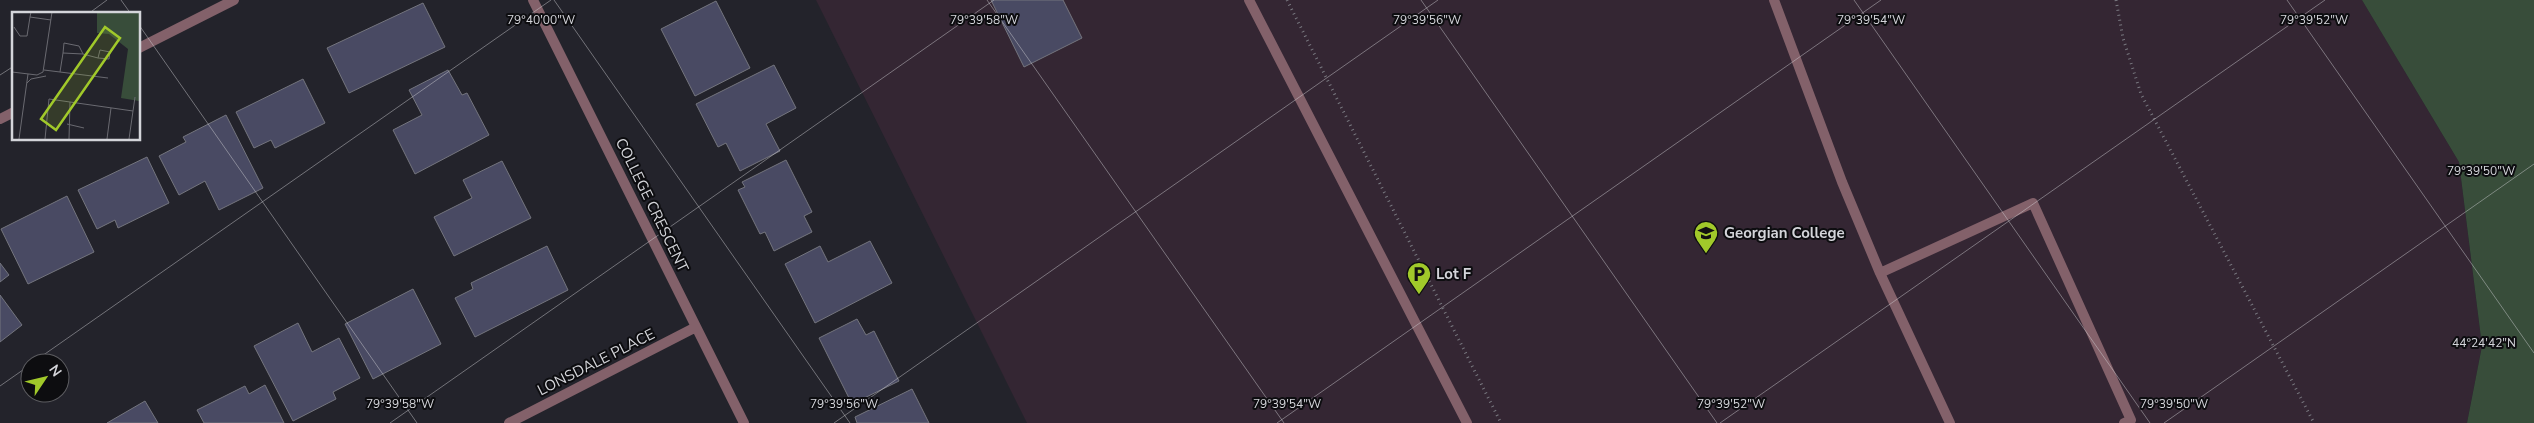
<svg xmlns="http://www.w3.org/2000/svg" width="2534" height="423" viewBox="0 0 2534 423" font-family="'Nunito Sans',sans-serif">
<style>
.education{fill:#342633}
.green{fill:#384d3a}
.building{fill:#494a63;stroke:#74757e}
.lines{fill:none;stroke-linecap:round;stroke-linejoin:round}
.path{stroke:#797980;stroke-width:3;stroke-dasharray:1 4;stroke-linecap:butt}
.lane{stroke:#83616a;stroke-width:10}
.street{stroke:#83616a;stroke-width:10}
.ticks{fill:none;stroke:#d4d5da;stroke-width:1;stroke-opacity:0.45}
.labels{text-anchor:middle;stroke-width:4;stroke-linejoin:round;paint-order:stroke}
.street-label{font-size:15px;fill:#d4d5da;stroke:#0d0d10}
.poi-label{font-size:15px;font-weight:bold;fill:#d4d5da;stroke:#0d0d10;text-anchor:start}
.inset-road{fill:none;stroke:#6a6a71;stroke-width:1}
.view{fill:#a1c92a;fill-opacity:0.15;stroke:#a1c92a;stroke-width:2.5}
.inset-edge{fill:none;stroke:#d4d5da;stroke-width:2.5}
.ticks-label{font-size:12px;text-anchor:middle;fill:#d4d5da;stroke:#0d0d10;stroke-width:4;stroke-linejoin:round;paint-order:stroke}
</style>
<rect width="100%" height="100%" fill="#23232b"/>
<path class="education" d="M816,0H2362L2459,162L2482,346L2467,423H1027Z"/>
<path class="green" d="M2362,0H2534V423H2467L2482,346L2459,162Z"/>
<path class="building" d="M991,0H1063L1082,38L1024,67Z
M716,1L750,68L695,96L661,29Z
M423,3L445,47L349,93L327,48Z
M774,65L796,108L766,124L780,151L740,171L726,143L718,147L696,104Z
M448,70L462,95L467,93L489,135L415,174L393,130L422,115L409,90Z
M303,79L325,123L275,148L271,140L254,148L236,112Z
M226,115L263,188L219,210L205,181L179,195L159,156L186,142L183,137Z
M147,157L169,203L118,228L115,220L97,229L78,190Z
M786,160L812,212L804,216L812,232L774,251L765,232L760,234L738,190L745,187L742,182Z
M502,161L531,218L454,256L434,217L472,198L463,180Z
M67,196L94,252L28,284L1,229Z
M870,241L892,283L815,323L785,264L820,246L828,262Z
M547,246L568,290L475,337L455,298L473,289L471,283Z
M0,263L9,275L0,282Z
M413,289L441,344L373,379L345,324Z
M0,295L22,325L0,342Z
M857,319L866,335L874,331L899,381L852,404L819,338Z
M298,323L312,352L339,338L360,378L333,392L336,399L293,421L254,346Z
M265,385L284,423H204L197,410L245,386L249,394Z
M912,389L929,423H857L855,417Z
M145,401L158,423H107Z"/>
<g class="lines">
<path class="path" d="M1287,0L1501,423
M2116,0L2123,38L2141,94L2314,423"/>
<path class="lane" d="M1249,0L1467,423
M1774,0L1842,182L1880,273L1950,423
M1880,273L2033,203L2131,420L2124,423"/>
<path class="street" d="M533,0L744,423
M139,48L234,0
M0,119L14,112
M509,423L696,327"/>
</g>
<path class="ticks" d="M121,0L131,14M554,0L850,423M987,0L1284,423M1421,0L1717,423M1854,0L2150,423M2287,0L2534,353M88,14L107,0M139,25L417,423M0,75L14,66M32,363L551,0M0,386L30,365M390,423L994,0M834,423L1438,0M1277,423L1881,0M1720,423L2325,0M2164,423L2534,164"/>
<defs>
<g id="university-pin" transform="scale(1.25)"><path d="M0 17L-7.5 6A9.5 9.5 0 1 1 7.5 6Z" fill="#a1c92a" stroke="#0d0d10"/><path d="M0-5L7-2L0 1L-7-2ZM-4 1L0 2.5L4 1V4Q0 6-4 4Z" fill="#111"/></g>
<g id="parking-pin" transform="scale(1.25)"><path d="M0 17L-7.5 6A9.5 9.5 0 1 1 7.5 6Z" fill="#a1c92a" stroke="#0d0d10"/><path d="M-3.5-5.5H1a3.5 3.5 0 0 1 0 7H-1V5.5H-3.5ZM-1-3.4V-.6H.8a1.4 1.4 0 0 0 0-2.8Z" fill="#111"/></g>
</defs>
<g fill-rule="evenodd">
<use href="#university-pin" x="1706" y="233"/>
<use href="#parking-pin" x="1419" y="274"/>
</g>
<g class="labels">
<g class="street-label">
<text transform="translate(652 205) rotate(64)" y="5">COLLEGE CRESCENT</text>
<text transform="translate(596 362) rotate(-27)" y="5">LONSDALE PLACE</text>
</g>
<g class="poi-label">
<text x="1724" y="238">Georgian College</text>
<text x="1436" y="279">Lot F</text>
</g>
</g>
<g transform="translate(12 12)">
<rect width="128" height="128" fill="#23232b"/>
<path d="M85,0H127V89L109,86L116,37L97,22L85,21Z" fill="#384d3a"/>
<path class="inset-road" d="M19,0L18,5L39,8M2,15L8,24H15L18,5M71,42L86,46L97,47L98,40L88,38L86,46M32,58L96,66M0,60L25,63L31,60L40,0M48,60L51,41L52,31L67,34L71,42L51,41M15,71L19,67L34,64M55,112L72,116M7,127L16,62M33,127L37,87L121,99M57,127L58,90M95,127L99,96M117,127L123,85"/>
<path class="view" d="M93,15L108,26L44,118L29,107Z"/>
<rect width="128" height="128" class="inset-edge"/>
</g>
<g class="ticks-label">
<text x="541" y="24">79°40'00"W</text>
<text x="1427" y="24">79°39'56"W</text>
<text x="1871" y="24">79°39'54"W</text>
<text x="984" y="24">79°39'58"W</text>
<text x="2314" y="24">79°39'52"W</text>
<text x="2481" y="175">79°39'50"W</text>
<text x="2484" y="347">44°24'42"N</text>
<text x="400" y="408">79°39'58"W</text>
<text x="844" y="408">79°39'56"W</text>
<text x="1287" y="408">79°39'54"W</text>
<text x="1731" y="408">79°39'52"W</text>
<text x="2174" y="408">79°39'50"W</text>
</g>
<g transform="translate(45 378) rotate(55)"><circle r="24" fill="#0d0d10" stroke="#5d5d61"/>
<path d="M0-4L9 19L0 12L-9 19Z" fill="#a1c92a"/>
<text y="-8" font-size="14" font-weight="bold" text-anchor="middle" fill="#d4d5da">N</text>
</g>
</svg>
